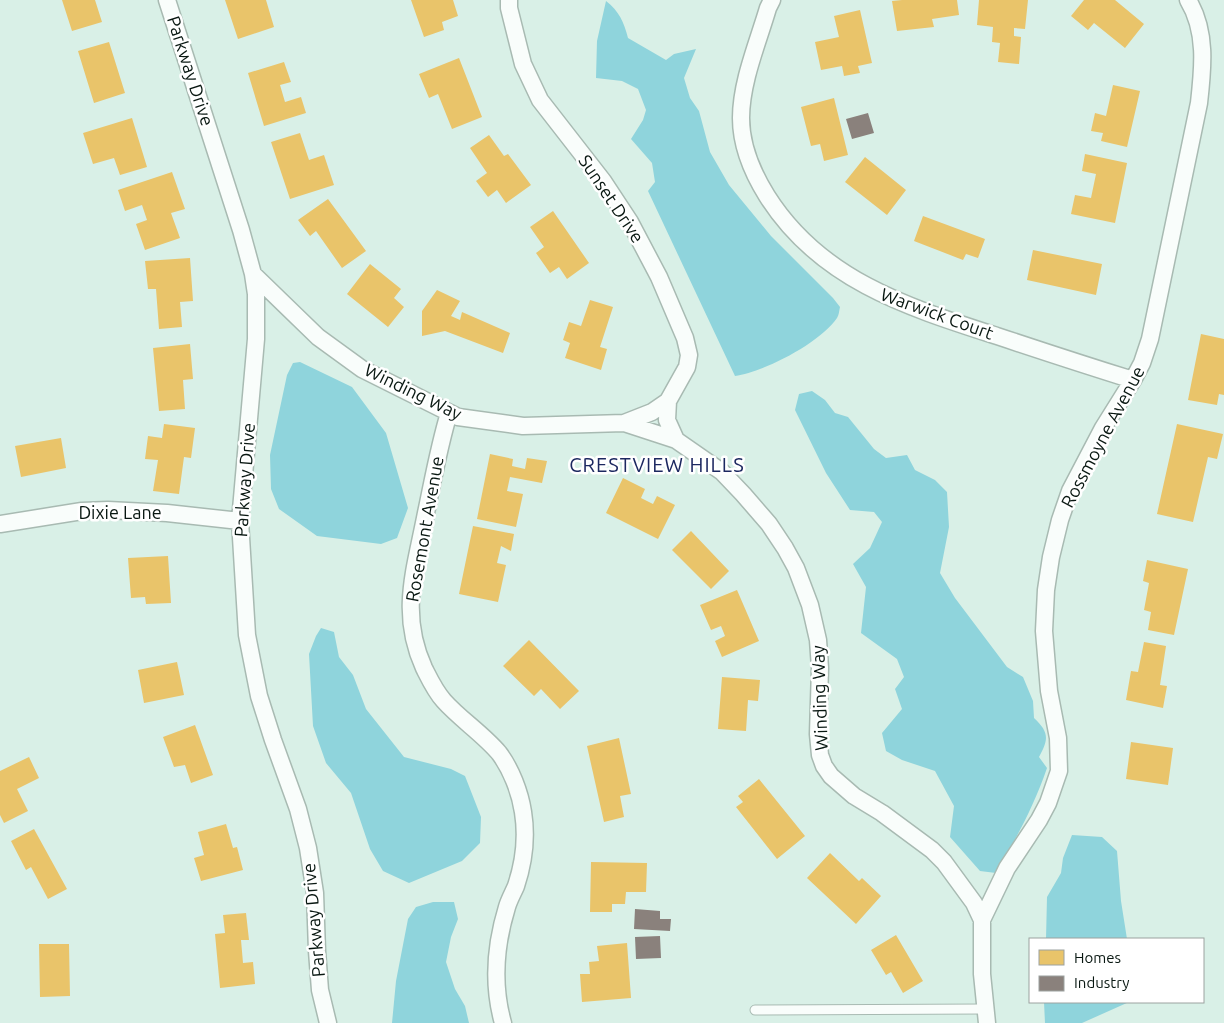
<svg xmlns="http://www.w3.org/2000/svg" width="1224" height="1023" viewBox="0 0 1224 1023" font-family="Ubuntu,sans-serif">
<style>
.water{fill:#8fd4dc}
.homes{fill:#e9c46a}
.industry{fill:#8a817c}
.lines{fill:none;stroke-linecap:round;stroke-linejoin:round}
.lane-casing{stroke:#a8bab2;stroke-width:11}
.street-casing{stroke:#a8bab2;stroke-width:19}
.lane{stroke:#f9fdfb;stroke-width:9}
.street{stroke:#f9fdfb;stroke-width:16}
.labels{text-anchor:middle;stroke-width:5;stroke-linejoin:round;paint-order:stroke}
.street-label{font-size:18px;fill:#081711;stroke:#fff}
.quarter-label{font-size:20px;letter-spacing:1px;fill:#1c2860;stroke:#fff}
</style>
<rect width="100%" height="100%" fill="#d9f0e7"/>
<path class="water" d="M606,1C619,11 624,22 628,38L666,60L674,54L696,49L684,78L690,98L699,111L710,152L729,185L771,236L833,298L840,307C839,311 839,315 837,318C820,343 764,372 735,376L648,191L655,182L652,163L631,139L643,120L646,110L638,89L622,81L596,78L597,41Z
M300,362L352,387L386,433L408,508L397,538L381,544L317,536L279,509L271,489L270,455L287,375L293,363Z
M812,391L825,400L835,413L848,417L874,449L886,458L907,455L915,470L935,480L947,492L949,527L940,573L955,598L1007,667L1023,677L1033,701L1034,718C1049,732 1049,739 1039,757L1047,768C1034,806 1016,839 996,873L980,871L950,837L954,806L935,771L902,760L886,751L882,733L902,709L895,689L904,677L897,659L861,633L866,587L853,564L870,548L882,522L874,512L850,510L826,473L795,410L799,394Z
M321,628L334,632L339,657L353,675L366,709L404,757L451,769L465,776L481,817L480,843L462,861L409,883L383,871L370,849L351,793L326,763L313,726L309,654L316,636Z
M1072,835L1102,837L1117,851L1121,901L1127,939H1046L1047,897L1061,873L1063,858Z
M433,902H454L458,919L451,937L446,962L455,989L465,1006L469,1023H392L396,981L408,919L416,907Z
M1044,1002H1129L1082,1023H1045Z"/>
<path class="homes" d="M62,0H95L102,22L72,31Z
M225,0H266L274,27L238,39Z
M411,0H453L458,16L442,22L444,30L424,37Z
M902,0H957L959,15L932,19L934,27L897,31L892,1Z
M979,0H1028L1025,29L1014,28V36L1021,37L1019,64L998,62L1000,43L992,42L993,27L977,25Z
M1084,0H1115L1144,24L1125,48L1094,23L1088,30L1071,16Z
M860,10L872,63L858,66L860,73L844,76L842,66L821,70L815,42L839,37L834,16Z
M109,42L125,93L94,103L78,51Z
M459,58L482,117L452,129L438,94L429,98L419,74Z
M284,62L291,82L280,85L285,102L301,97L306,113L264,126L248,73Z
M1113,85L1140,91L1127,147L1101,141L1103,133L1091,131L1095,113L1106,116Z
M834,98L848,155L824,161L820,144L811,146L801,107Z
M132,118L147,167L120,175L114,158L93,164L83,133Z
M300,133L309,160L324,155L334,185L290,199L271,142Z
M489,135L504,156L508,154L531,185L506,203L497,190L488,197L476,181L487,173L470,148Z
M1085,154L1127,163L1115,223L1071,214L1075,195L1091,198L1096,174L1082,171Z
M865,157L906,190L887,215L845,182Z
M172,172L185,209L171,213L180,238L145,250L136,224L147,220L142,205L125,211L118,190Z
M328,199L366,251L342,268L316,231L310,236L298,220Z
M553,211L589,263L567,279L559,267L550,273L536,253L544,247L530,227Z
M923,216L985,239L978,258L966,254L963,260L914,241Z
M1033,250L1102,264L1096,295L1027,280Z
M190,258L193,301L180,302L182,327L159,329L156,289H148L145,261Z
M370,264L401,289L394,298L404,307L388,327L347,294Z
M437,290L460,301L451,316L460,320L462,312L510,333L503,353L445,331L422,336V311Z
M590,300L613,307L600,347L607,349L601,370L565,358L570,343L563,340L569,322L581,326Z
M1201,334L1224,339V395L1219,394L1217,405L1188,400Z
M190,344L193,379L183,380L185,409L159,411L153,348Z
M164,424L195,428L191,458L184,457L179,494L153,491L158,460L145,459L148,436L162,438Z
M1177,424L1223,434L1217,459L1208,457L1193,522L1157,514Z
M61,438L66,468L21,477L15,446Z
M490,454L513,459L512,466L525,469L527,458L547,461L542,483L510,477L507,491L523,494L516,527L477,519Z
M623,478L645,489L641,498L653,504L657,496L675,505L658,539L606,513Z
M473,526L514,534L511,551L501,546L497,563L506,565L498,602L459,594Z
M691,531L729,571L711,589L672,550Z
M168,556L171,603L146,604L145,597L131,598L128,558Z
M1147,560L1188,569L1174,635L1148,630L1151,612L1144,610L1149,583L1143,581Z
M737,590L759,641L722,657L715,641L725,636L721,626L711,630L700,605Z
M529,640L579,691L560,709L541,689L534,696L503,666Z
M1144,642L1166,646L1160,685L1167,686L1163,708L1126,700L1131,671L1138,672Z
M177,662L184,695L144,703L138,670Z
M722,677L760,680L758,701L748,700L746,731L718,729Z
M195,725L213,775L191,783L185,765L174,767L163,737Z
M619,738L631,794L620,796L624,817L604,822L587,746Z
M1131,742L1173,748L1168,785L1126,779Z
M29,757L39,778L17,789L28,811L4,823L0,815V771Z
M759,779L805,836L777,859L736,807L743,802L738,796Z
M226,824L233,848L237,847L243,870L201,881L194,858L204,855L198,832Z
M34,829L67,889L48,899L31,867L26,870L11,841Z
M830,853L859,881L862,878L881,896L856,924L807,878Z
M591,862L647,863L646,892H626L625,904H612V912H590Z
M246,913L249,940H241L243,963L253,962L255,984L220,988L215,934L225,933L223,915Z
M896,935L923,981L903,993L891,972L886,975L871,950Z
M627,943L631,998L582,1002L580,974H590L589,962L599,961L597,946Z
M39,944H69L70,996L40,997Z"/>
<path class="industry" d="M868,113L874,133L852,139L846,119Z
M635,909L660,911V919H671L670,931L634,929Z
M660,936L661,958L636,959L635,937Z"/>
<g class="lines">
<g class="lane-casing">
<path id="lane" d="M755,1010L984,1009"/>
</g>
<g class="street-casing">
<path id="street" d="M167,0L241,230L253,274L256,294V339L240,521L247,635L259,696L273,740L298,809L308,848L315,893L317,951L320,990L328,1023
M509,0V8L523,64L540,100L603,181L630,222L659,277L685,338L689,355L687,367L668,401L652,412L624,423
M772,0L768,8C758,42 741,82 741,118C741,146 752,172 767,196C820,280 907,307 997,336C1042,351 1088,366 1133,380
M253,274L318,337L362,369L458,417L523,426L624,423L676,440L722,472L743,494L769,524L785,548L796,568L810,605L818,640L820,668L818,734L820,755L824,766L831,776L854,796L882,813L932,850L944,862L974,903L982,920V974L987,1023
M668,401L667,420L676,440
M449,413C439,446 433,480 426,513C415,570 399,613 424,668C430,680 435,691 444,701C460,719 483,734 499,753C511,769 520,792 523,812C527,837 524,862 516,886C513,893 509,900 507,907C495,946 492,984 503,1023
M0,524L82,511L108,510L167,513L240,521
M982,920L1007,868L1039,820L1048,803L1059,771L1058,738L1049,691L1044,631L1046,590L1051,557L1060,520L1070,491L1103,428L1133,380L1142,363L1150,339L1199,103C1203,68 1207,31 1188,0"/>
</g>
<use href="#lane" class="lane"/>
<use href="#street" class="street"/>
</g>
<g class="labels">
<g class="street-label">
<text transform="translate(190 71) rotate(72)" y="6">Parkway Drive</text>
<text transform="translate(611 199) rotate(56)" y="6">Sunset Drive</text>
<text transform="translate(937 314) rotate(20)" y="6">Warwick Court</text>
<text transform="translate(413 392) rotate(26)" y="6">Winding Way</text>
<text transform="translate(1103 437) rotate(-62)" y="6">Rossmoyne Avenue</text>
<text transform="translate(245 480) rotate(-86)" y="6">Parkway Drive</text>
<text x="120" y="519">Dixie Lane</text>
<text transform="translate(425 529) rotate(-80)" y="6">Rosemont Avenue</text>
<text transform="translate(820 698) rotate(-92)" y="6">Winding Way</text>
<text transform="translate(314 920) rotate(-95)" y="6">Parkway Drive</text>
</g>
<g class="quarter-label">
<text x="657" y="472">CRESTVIEW HILLS</text>
</g>
</g>
<rect x="1029" y="938" width="175" height="65" fill="#ffffff" stroke="#9ca2a0"/>
<rect x="1039" y="950" width="25" height="15" fill="#e9c46a" stroke="#9ca2a0"/>
<text x="1074" y="963" font-size="15" fill="#081711">Homes</text>
<rect x="1039" y="976" width="25" height="15" fill="#8a817c" stroke="#9ca2a0"/>
<text x="1074" y="988" font-size="15" fill="#081711">Industry</text>
</svg>
